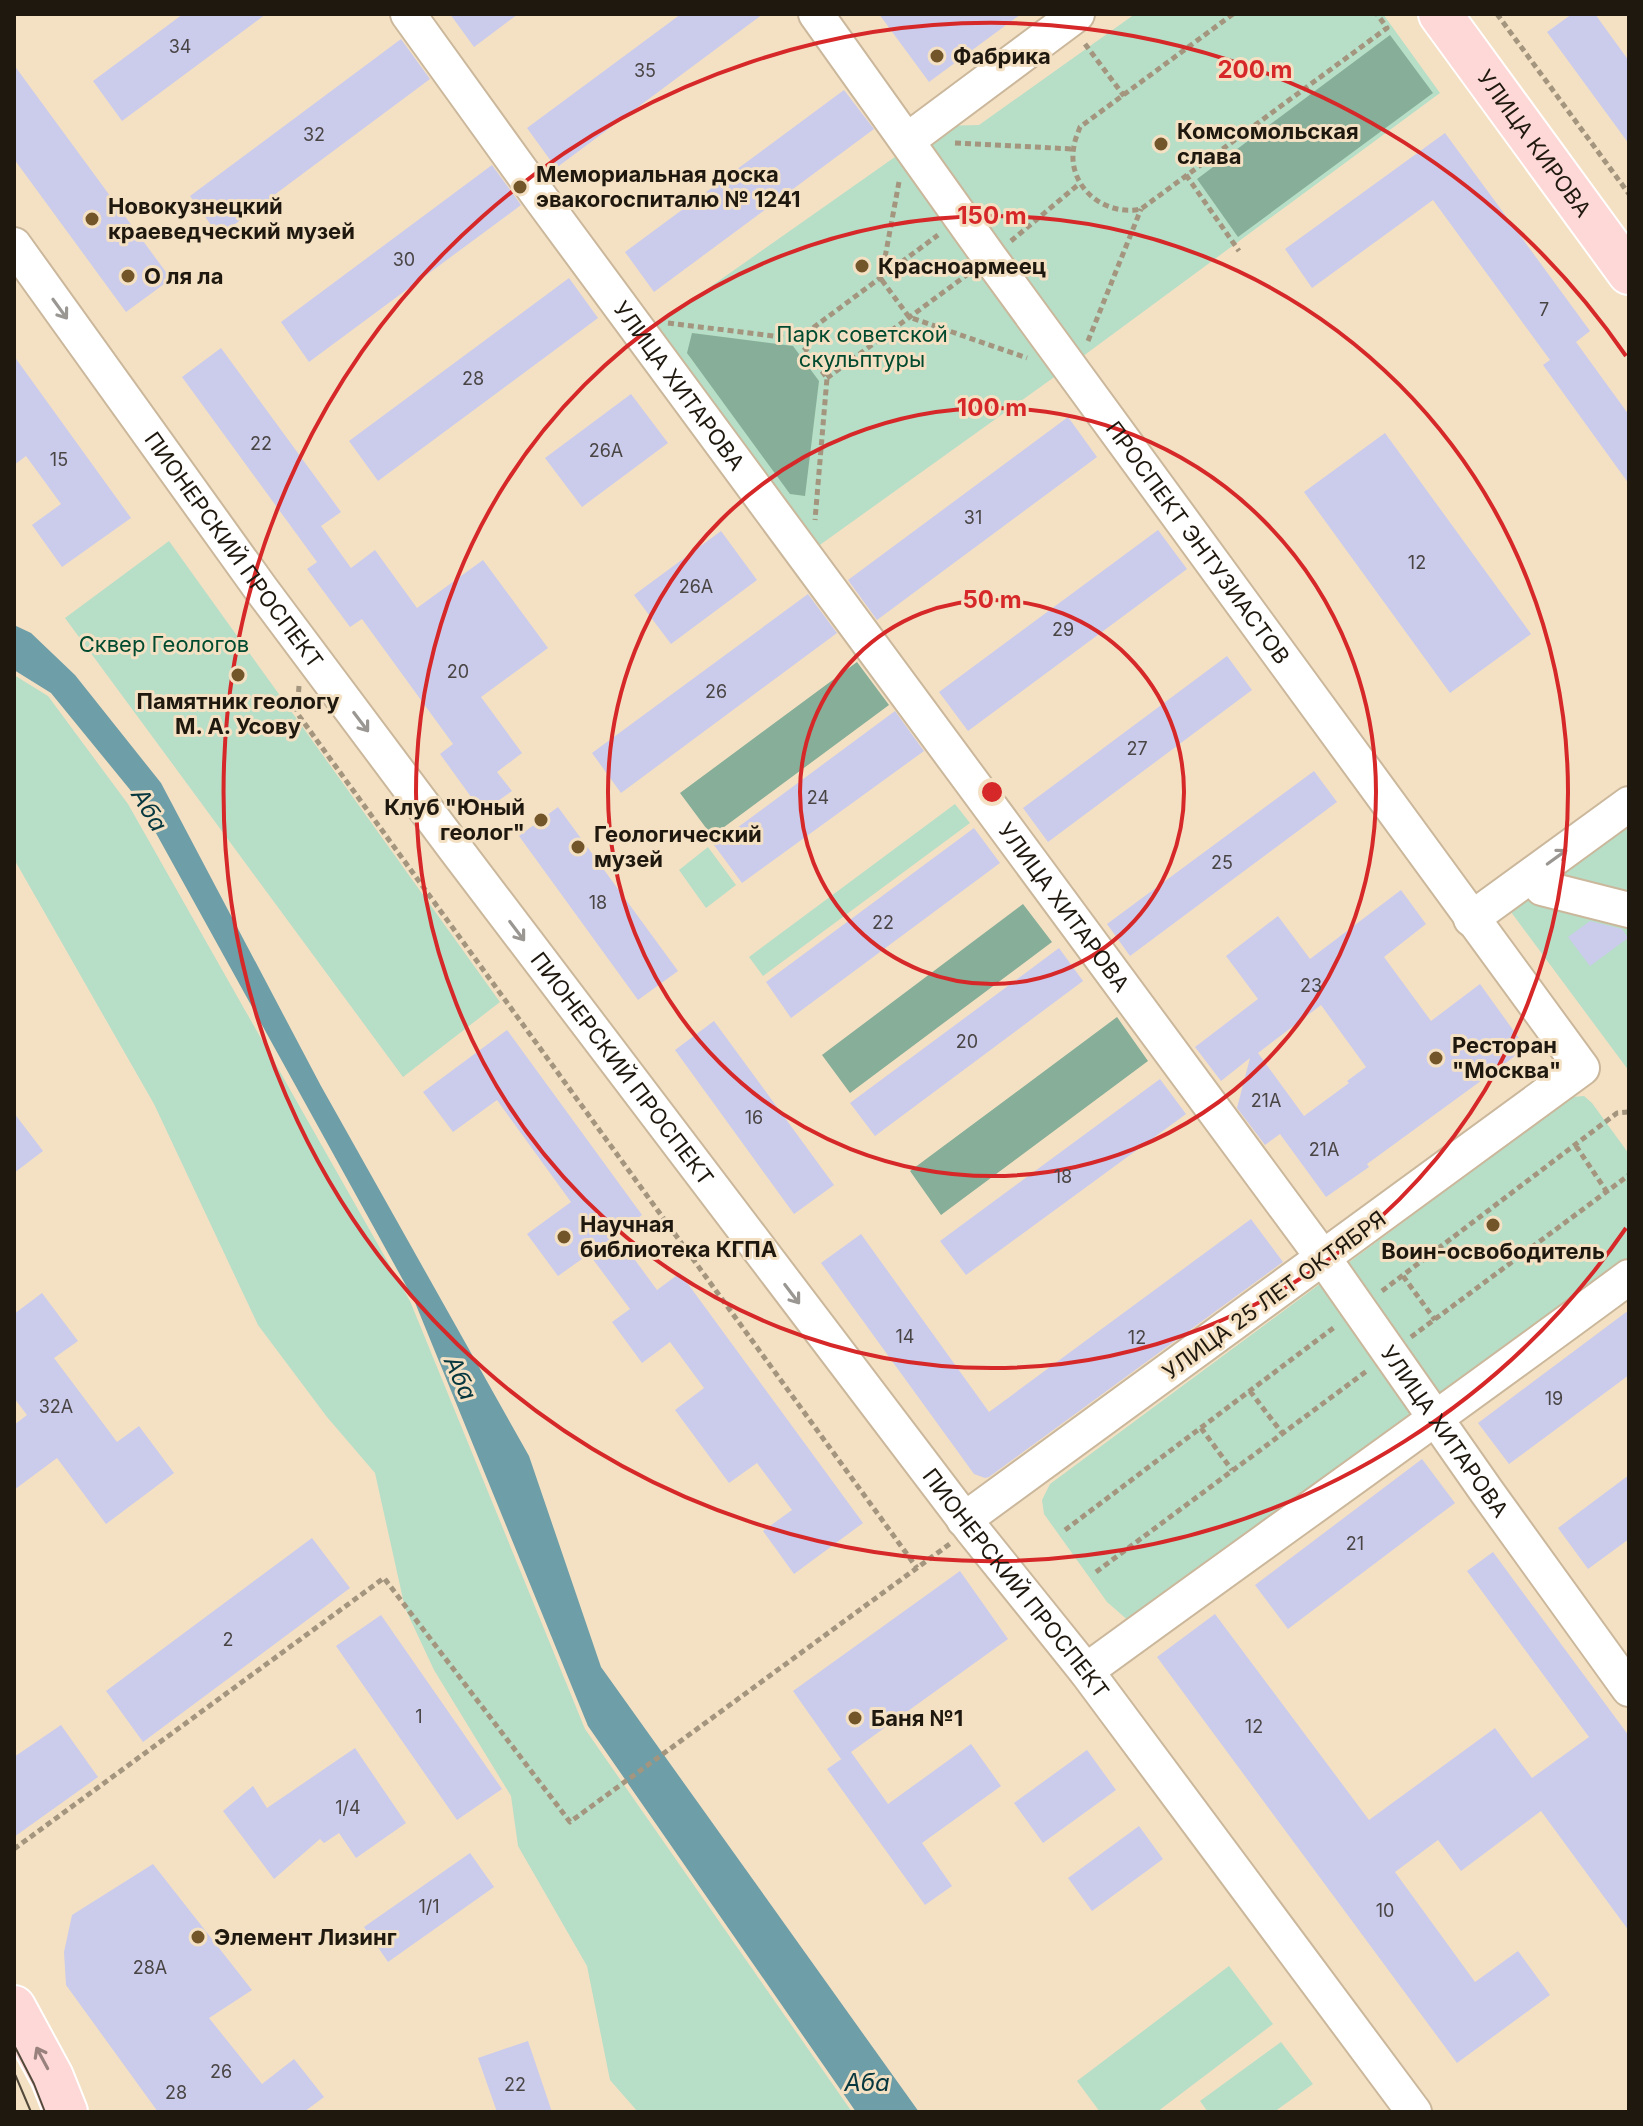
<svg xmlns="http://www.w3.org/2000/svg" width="1643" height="2126" viewBox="0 0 1643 2126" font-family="Inter,sans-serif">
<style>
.green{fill:#b7dec7}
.forest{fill:#87ae98}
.water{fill:#6e9ea7}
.building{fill:#cbcbeb;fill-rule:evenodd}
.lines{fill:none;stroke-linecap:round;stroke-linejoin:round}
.minor-casing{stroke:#cbb89c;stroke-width:38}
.major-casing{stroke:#fff;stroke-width:46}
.path{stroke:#a4957f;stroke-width:5;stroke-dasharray:6 4;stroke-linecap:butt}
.minor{stroke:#fff;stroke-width:34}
.major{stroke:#fdd8d7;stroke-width:42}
.tram{stroke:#53493b;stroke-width:2}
.oneway{stroke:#9a9793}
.oneway2{stroke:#99827d}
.ring{fill:none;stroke:#d62828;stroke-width:4}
.poi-dot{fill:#725528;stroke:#f4e1c4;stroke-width:3}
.labels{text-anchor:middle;stroke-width:6;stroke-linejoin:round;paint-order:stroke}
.number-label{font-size:18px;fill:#4a4545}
.poi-label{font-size:22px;font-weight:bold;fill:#1f180e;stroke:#f4e1c4;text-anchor:start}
.street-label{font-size:22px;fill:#1f180e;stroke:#f4e1c4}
.park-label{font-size:22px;fill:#004b2f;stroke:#f4e1c4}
.water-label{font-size:24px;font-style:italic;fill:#08383f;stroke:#f4e1c4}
.centre{fill:#d62828;stroke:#f4e1c4;stroke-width:4}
.ring-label{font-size:24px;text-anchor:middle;font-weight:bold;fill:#d62828;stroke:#f4e1c4;stroke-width:6;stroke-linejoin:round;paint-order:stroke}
</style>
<rect width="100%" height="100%" fill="#f4e1c4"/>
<path class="green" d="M1135,14H1383L1440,93L1071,365L817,547L656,325L939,126L979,125Z
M169,541L500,1002L403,1077L65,618Z
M14,675L48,696L128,804L410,1301L585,1729L852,2112H638L610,2080L587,1966L518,1846L511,1796L434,1670L405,1608L375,1473L327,1417L258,1325L154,1104L14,859Z
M955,804L970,823L763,976L749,957Z
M1629,824V1071L1511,912Z
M708,847L736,885L706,908L679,870Z
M1584,1096L1592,1103L1629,1154V1261L1130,1622L1107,1602L1044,1514L1042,1500L1050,1484L1572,1097Z
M1229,1966L1273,2024L1157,2112H1100L1077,2081Z
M1281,2042L1313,2084L1274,2112H1208L1200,2101Z"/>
<path class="forest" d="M1390,35L1433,93L1238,237L1197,179Z
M692,333L793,346L819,381L805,496L790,494L687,353Z
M857,662L889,705L712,836L680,793Z
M1023,904L1052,942L850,1093L822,1055Z
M1117,1017L1148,1061L941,1215L910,1171Z"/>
<path class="water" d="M14,625L31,633L75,675L161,783L321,1086L529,1456L601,1667L919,2112H856L588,1726L414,1300L136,797L51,693L14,670Z"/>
<path class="building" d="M183,14H266L122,121L93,81Z
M450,14H518L474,47Z
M681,14H763L556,168L527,128Z
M879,14H1021L929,82Z
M1572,14H1595L1629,61V144L1547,32Z
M401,39L430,79L219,236L190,196Z
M14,65L171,279L126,312L14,159Z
M844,90L874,129L654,292L625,252Z
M1445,133L1590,331L1576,342L1629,415V484L1543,365L1550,360L1433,200L1312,288L1285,249Z
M492,165L521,205L309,362L281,322Z
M569,278L598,318L378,481L349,441Z
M221,348L341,512L321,526L351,568L375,550L417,608L483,560L548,648L481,697L522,753L497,772L512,791L482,812L440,754L453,744L362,619L350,627L307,569L317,562L182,377Z
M14,356L131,518L62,567L32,525L61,504L26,456L14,465Z
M631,394L668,443L582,507L545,458Z
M1068,417L1097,457L877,620L848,580Z
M1385,433L1531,634L1450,693L1304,492Z
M1158,530L1187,569L968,731L939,692Z
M721,531L757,580L671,644L634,595Z
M808,594L837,633L621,793L592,753Z
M1227,656L1252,690L1048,842L1023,808Z
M895,711L924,751L742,883L714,845Z
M1314,771L1337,802L1130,956L1107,924Z
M558,807L678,971L638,1000L519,836Z
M974,828L1000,863L791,1018L766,982Z
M1401,890L1426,924L1384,957L1431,1021L1480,984L1526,1048L1367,1164L1369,1167L1326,1197L1280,1134L1265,1145L1237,1108L1250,1058L1221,1081L1195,1047L1258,999L1226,956L1278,916L1310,959ZM1321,1005L1366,1067L1347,1081L1349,1083L1304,1116L1258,1053Z
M1590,921L1622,929L1628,938L1590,966L1568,937Z
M1059,948L1083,981L875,1136L850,1103Z
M714,1021L834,1185L794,1214L675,1050Z
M507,1030L642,1215L616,1234L657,1290L680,1273L863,1523L794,1574L763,1531L792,1510L757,1463L729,1483L675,1410L704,1388L670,1342L642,1363L612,1322L630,1309L589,1254L558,1276L527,1234L571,1202L497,1100L453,1132L423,1092Z
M1160,1079L1186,1114L966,1275L940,1241Z
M14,1113L43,1151L14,1173Z
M1251,1219L1283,1262L989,1477L985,1478L974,1474L821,1263L861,1234L989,1412Z
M42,1293L78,1341L54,1358L117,1442L139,1426L174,1473L106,1524L57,1458L14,1490V1425L27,1415L14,1398V1314Z
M1629,1310V1375L1509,1464L1478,1423Z
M1422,1459L1455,1503L1288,1629L1255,1585Z
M1629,1475V1539L1588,1569L1558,1528Z
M312,1538L350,1588L143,1742L106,1691Z
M1493,1552L1629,1736V1931L1541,1811L1461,1871L1438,1840L1395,1872L1475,1982L1518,1951L1550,1995L1457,2063L1157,1657L1215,1614L1369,1820L1495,1728L1532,1778L1589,1737L1467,1571Z
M960,1571L1008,1639L851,1752L888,1804L971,1744L1001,1786L922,1843L952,1886L925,1905L827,1769L843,1758L841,1759L793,1691Z
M381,1615L502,1789L457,1820L336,1646Z
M61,1725L98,1777L14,1837V1757Z
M355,1748L406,1823L356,1858L339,1833L324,1843L320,1839L274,1879L223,1811L253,1786L267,1808Z
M1087,1750L1116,1790L1043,1843L1014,1803Z
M1139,1826L1163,1859L1092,1911L1068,1878Z
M470,1853L494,1887L388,1962L364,1927Z
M153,1864L252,1990L209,2018L262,2084L294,2059L324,2097L304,2112H158L66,1985L64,1952L72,1915Z
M528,2041L552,2112H497L478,2058Z"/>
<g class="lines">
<g class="minor-casing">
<g id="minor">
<path id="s1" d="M408,14L542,200L1324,1259L1487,1492L1629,1689"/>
<path id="s2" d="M816,14L990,258L1582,1068L964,1520"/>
<path d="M908,140L1077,14"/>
<path id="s3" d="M14,245L261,589L457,851L971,1528L1086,1671L1414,2112"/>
<path d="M1542,888L1629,910"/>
<path d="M1471,919L1629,804"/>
<path d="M1086,1671C1267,1539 1449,1410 1629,1277"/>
</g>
</g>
<g class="major-casing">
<g id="major">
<path id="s4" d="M1440,14L1629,273"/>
<path d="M14,2007L52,2077L66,2112"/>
</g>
</g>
<path class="path" d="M1233,14L1080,127C1078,133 1075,139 1074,146C1066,185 1103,217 1141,209L1387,28L1377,14
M1497,14L1629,194
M1085,44L1124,96
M955,143L1073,149
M1186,175L1239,251
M899,182L881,279L909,317L1027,358
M1011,241L1079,184
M668,323L798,339L938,235
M798,339L827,378L815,520
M1088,341L1141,209
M827,378L968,274
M299,686L297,713L917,1568
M1576,1146L1607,1192
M1403,1276L1435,1320
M1382,1291L1617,1113L1629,1112
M1411,1337L1629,1175
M1250,1391L1282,1433
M1201,1428L1232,1470
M1065,1530L1336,1326
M1096,1572L1368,1370
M14,1849L384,1578L570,1822L951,1543"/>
<use href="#minor" class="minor"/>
<use href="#major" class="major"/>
<path class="tram" d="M14,2045L34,2084L45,2112
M14,2072L31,2112"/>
</g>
<defs><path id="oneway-shaft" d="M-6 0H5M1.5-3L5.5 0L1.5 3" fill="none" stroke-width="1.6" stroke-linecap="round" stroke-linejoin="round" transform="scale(2)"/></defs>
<g class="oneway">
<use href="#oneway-shaft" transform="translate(60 309) rotate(54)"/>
<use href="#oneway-shaft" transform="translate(361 722) rotate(53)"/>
<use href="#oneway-shaft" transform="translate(1557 857) rotate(-36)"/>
<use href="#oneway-shaft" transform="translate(517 931) rotate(53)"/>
<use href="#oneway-shaft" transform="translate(792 1294) rotate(53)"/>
</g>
<use class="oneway2" href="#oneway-shaft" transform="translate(42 2058) rotate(-118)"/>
<g class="ring">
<circle cx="992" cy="792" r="192"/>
<circle cx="992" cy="792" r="384"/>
<circle cx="992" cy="792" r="576"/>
<path d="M1626 1228A769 769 0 1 1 1626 356"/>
</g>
<g class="poi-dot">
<circle cx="937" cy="56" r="8"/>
<circle cx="1161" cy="144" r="8"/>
<circle cx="520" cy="187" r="8"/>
<circle cx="92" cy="219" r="8"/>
<circle cx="862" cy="266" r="8"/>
<circle cx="128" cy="276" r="8"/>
<circle cx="238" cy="675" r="8"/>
<circle cx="541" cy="820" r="8"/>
<circle cx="578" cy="847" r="8"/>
<circle cx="1436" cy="1058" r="8"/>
<circle cx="1493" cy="1225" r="8"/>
<circle cx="564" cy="1237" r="8"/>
<circle cx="855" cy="1718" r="8"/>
<circle cx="198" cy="1937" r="8"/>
</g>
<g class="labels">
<g class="number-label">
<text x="180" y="53">34</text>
<text x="645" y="77">35</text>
<text x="314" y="141">32</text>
<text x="404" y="266">30</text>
<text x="1544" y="316">7</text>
<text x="473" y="385">28</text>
<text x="261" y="450">22</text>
<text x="606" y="457">26А</text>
<text x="59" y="466">15</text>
<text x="973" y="524">31</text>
<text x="1417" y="569">12</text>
<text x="696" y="593">26А</text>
<text x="1063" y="636">29</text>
<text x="458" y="678">20</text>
<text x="716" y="698">26</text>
<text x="1137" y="755">27</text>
<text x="818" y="804">24</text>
<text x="1222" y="869">25</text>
<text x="598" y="909">18</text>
<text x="883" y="929">22</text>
<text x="1311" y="992">23</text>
<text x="967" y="1048">20</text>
<text x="1266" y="1107">21А</text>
<text x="754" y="1124">16</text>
<text x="1324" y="1156">21А</text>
<text x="1063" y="1183">18</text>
<text x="905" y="1343">14</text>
<text x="1137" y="1344">12</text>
<text x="1554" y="1405">19</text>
<text x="56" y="1413">32А</text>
<text x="1355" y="1550">21</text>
<text x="228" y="1646">2</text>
<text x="419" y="1723">1</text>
<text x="1254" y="1733">12</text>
<text x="348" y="1814">1/4</text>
<text x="429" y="1913">1/1</text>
<text x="1385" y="1917">10</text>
<text x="150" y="1974">28А</text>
<text x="221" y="2078">26</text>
<text x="515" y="2091">22</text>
<text x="176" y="2099">28</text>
</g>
<g class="poi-label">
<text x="953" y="64">Фабрика</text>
<text x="1177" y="139">Комсомольская<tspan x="1177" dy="25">слава</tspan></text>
<text x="536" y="182">Мемориальная доска<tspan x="536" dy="25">эвакогоспиталю № 1241</tspan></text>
<text x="108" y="214">Новокузнецкий<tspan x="108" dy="25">краеведческий музей</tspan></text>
<text x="878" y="274">Красноармеец</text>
<text x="144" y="284">О ля ла</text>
<text x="238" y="709" text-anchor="middle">Памятник геологу<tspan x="238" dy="25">М. А. Усову</tspan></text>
<text x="525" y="815" text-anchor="end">Клуб "Юный<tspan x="525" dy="25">геолог"</tspan></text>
<text x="594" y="842">Геологический<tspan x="594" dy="25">музей</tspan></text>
<text x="1452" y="1053">Ресторан<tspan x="1452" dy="25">"Москва"</tspan></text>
<text x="580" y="1232">Научная<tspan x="580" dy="25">библиотека КГПА</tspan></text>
<text x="1493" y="1259" text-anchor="middle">Воин-освободитель</text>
<text x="871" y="1726">Баня №1</text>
<text x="214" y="1945">Элемент Лизинг</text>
</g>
<g class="street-label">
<text dy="8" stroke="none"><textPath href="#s4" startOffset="160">УЛИЦА КИРОВА</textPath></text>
<text dy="8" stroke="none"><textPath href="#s1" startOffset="460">УЛИЦА ХИТАРОВА</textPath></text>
<text dy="8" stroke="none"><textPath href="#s2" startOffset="652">ПРОСПЕКТ ЭНТУЗИАСТОВ</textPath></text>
<text dy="8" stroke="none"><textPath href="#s3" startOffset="376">ПИОНЕРСКИЙ ПРОСПЕКТ</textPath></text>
<text dy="8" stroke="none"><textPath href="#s1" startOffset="1108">УЛИЦА ХИТАРОВА</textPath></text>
<text dy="8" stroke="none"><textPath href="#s3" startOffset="1024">ПИОНЕРСКИЙ ПРОСПЕКТ</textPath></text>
<text transform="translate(1274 1295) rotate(-36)" y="8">УЛИЦА 25 ЛЕТ ОКТЯБРЯ</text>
<text dy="8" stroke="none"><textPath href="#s1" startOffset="1756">УЛИЦА ХИТАРОВА</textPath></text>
<text dy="8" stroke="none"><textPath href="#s3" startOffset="1672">ПИОНЕРСКИЙ ПРОСПЕКТ</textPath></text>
</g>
<g class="park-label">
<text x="862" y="342">Парк советской<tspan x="862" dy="25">скульптуры</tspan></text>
<text x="164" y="652">Сквер Геологов</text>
</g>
<g class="water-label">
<text transform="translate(149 810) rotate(59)" y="8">Аба</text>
<text transform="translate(460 1378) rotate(66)" y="8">Аба</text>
<text x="867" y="2091">Аба</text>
</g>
</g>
<circle cx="992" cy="792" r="12" class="centre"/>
<g class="ring-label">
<text x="1255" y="78">200 m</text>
<text x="992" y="224">150 m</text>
<text x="992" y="416">100 m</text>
<text x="992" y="608">50 m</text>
</g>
<rect width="1643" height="2126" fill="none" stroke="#1f180e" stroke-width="32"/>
</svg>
